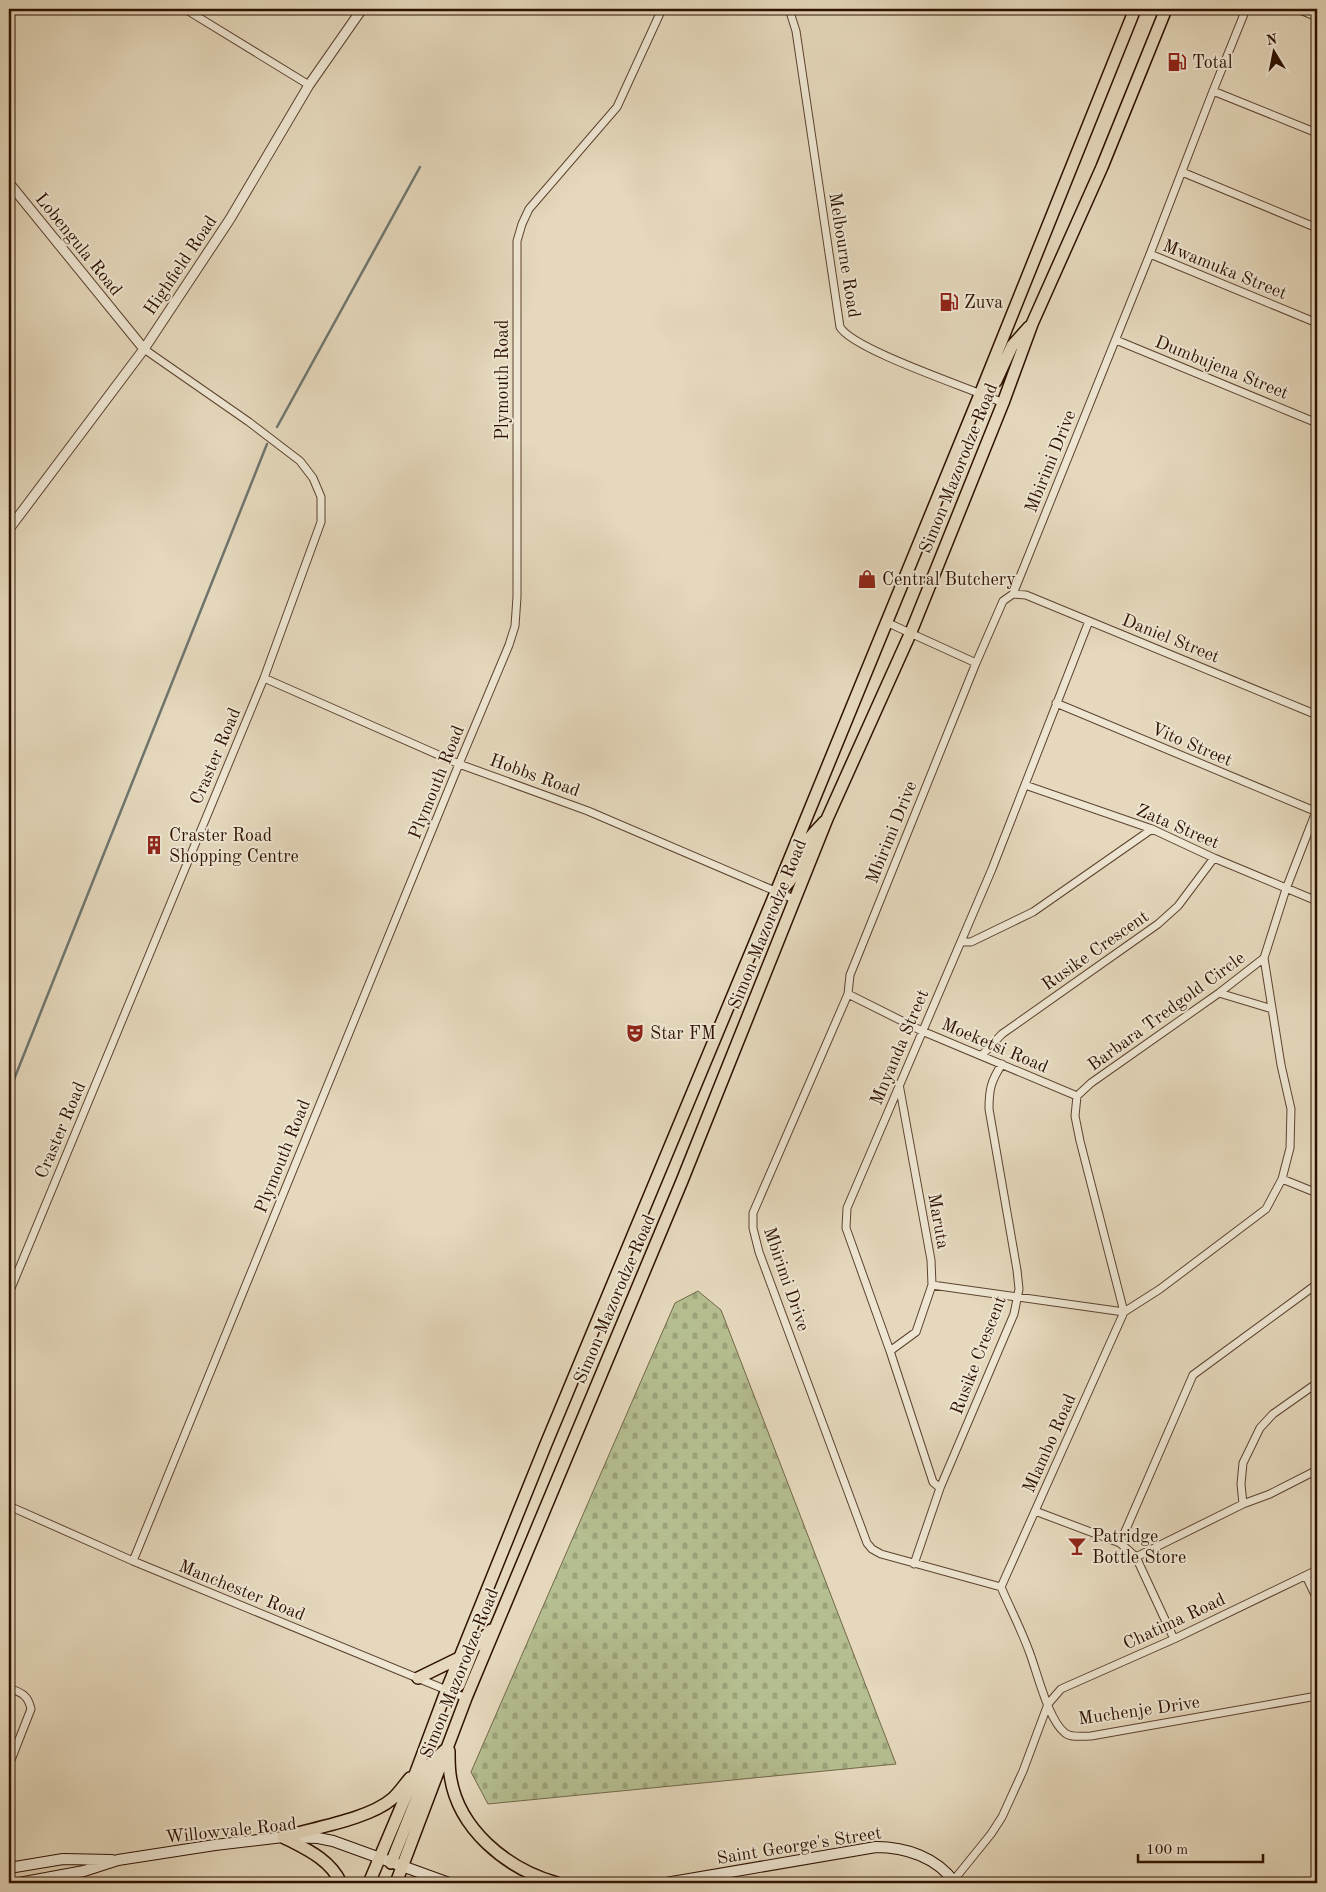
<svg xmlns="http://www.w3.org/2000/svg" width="1326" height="1892" viewBox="0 0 1326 1892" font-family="'Old Standard TT',serif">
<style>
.cemetery{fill:url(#cemetery-stones);stroke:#726848}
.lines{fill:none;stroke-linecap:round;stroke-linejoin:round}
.stream{stroke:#6e756e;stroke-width:2.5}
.minor-casing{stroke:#5c432f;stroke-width:9}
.tertiary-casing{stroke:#5c432f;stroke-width:11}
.secondary-casing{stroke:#2e1100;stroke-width:12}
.trunk-casing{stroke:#2e1100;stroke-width:14}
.minor{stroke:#eee6d3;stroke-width:7}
.tertiary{stroke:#eee6d3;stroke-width:9}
.secondary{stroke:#eee6d3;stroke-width:10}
.trunk{stroke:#e5d8bc;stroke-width:11}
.labels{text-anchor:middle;stroke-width:4;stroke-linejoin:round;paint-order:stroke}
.poi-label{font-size:18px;fill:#2e1100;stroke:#eee6d3;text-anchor:start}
.street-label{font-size:18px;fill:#2e1100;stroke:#eee6d3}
</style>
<defs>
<pattern id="cemetery-stones" width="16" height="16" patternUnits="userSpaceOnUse" patternTransform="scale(1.25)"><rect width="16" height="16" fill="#b5be90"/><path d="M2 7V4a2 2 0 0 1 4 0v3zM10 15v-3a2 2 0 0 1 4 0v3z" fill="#9ca27a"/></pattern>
</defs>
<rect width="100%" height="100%" fill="#e5d8bc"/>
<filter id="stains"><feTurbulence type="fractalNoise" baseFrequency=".004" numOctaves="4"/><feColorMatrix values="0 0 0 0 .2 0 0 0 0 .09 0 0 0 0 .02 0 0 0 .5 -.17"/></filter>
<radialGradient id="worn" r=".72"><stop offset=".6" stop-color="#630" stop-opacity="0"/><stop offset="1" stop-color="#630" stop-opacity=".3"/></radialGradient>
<path class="cemetery" d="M698,1291L721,1310L896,1764L488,1804L471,1772L675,1303Z"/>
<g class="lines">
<path class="stream" d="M277,427L420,167
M9,1092L267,444"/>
<g class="minor-casing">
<path id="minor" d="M185,9L309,85
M789,9L796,31L840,327C853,350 973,389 1003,403
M1298,9L1317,17
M1213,91L1317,133
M1182,172L1317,228
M1150,254L1317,323
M1116,340L1317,423
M1013,594L1026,595L1317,715
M886,622L976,663
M264,678L459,764L588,811L796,900
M1056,703L1317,812
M1025,785L1152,829L1214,858L1317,901
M961,942H971L1033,912L1152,829
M1264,958L1281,1065L1291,1109L1290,1148L1282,1179L1266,1209L1160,1289L1124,1312L1080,1141L1075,1116L1077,1096L1091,1083L1219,993Z
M1264,958L1286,889L1317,809
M1219,993L1272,1009
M848,994L922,1031L1077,1096
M982,1055L1002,1034L1158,924L1178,906L1214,858
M1282,1179L1317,1193
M932,1285L1124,1312L1001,1587
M9,1293L264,678L321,522V497L313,478L300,461L249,422L144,349
M890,1351L916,1332L932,1285L931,1260L899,1084
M940,1488L933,1482L890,1351L846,1228L847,1208L992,869L1089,621
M1243,1504L1241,1484L1243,1463L1260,1428L1273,1414L1317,1383
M9,1506L133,1561L466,1698
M1035,1511L1120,1543L1136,1557L1174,1639
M1120,1543L1193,1375L1317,1284
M1136,1557L1243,1504L1270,1494L1317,1470
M133,1561L459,764L509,645L515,626L517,597V241L522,224L529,209L617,107L662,9
M914,1564L940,1488L1014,1314L1019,1289L1017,1270L989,1109C989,1089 991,1081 1002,1064
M1306,1576L1317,1599
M1001,1587L881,1554L872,1549L867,1543L759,1252L753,1228V1213L848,994L850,975L976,663L1003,601L1013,594L1150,254L1213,91L1246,9
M1001,1587C1010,1608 1021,1629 1029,1651C1037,1671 1048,1720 1065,1733C1071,1738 1084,1736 1091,1736L1317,1696
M9,1688C22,1693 28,1695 31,1709L9,1765
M953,1881L991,1834L1002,1817L1023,1771L1048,1704L1061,1689L1174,1639L1317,1570"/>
</g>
<g class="tertiary-casing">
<path id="tertiary" d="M9,183L144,349
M9,529L144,349L230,219L309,85L362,9"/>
</g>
<g class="secondary-casing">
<path id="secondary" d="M9,1868L63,1859L112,1860
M19,1883L84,1871L118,1860L215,1845L283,1837L318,1838L333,1841L449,1883
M666,1883L876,1847C905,1847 937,1857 955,1883"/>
</g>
<g class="trunk-casing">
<path id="trunk" d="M981,392L996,381L1012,346L1029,327
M777,892C798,880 796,862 806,843C811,835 818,829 824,822
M418,1678L461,1657
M447,1689L459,1685L474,1648L491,1630
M449,1751C449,1759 449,1767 450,1774C457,1829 507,1869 557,1883
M283,1837C313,1828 369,1819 392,1799C399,1793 404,1785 410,1778
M283,1837C306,1849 330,1859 341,1883
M391,1863L431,1763L445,1750
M369,1883L416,1772L447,1689L546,1444L776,892L981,392L1135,9
M396,1883L466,1698L682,1181L827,819L911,632L1003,403L1032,324L1102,167L1166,9"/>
</g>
<use href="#minor" class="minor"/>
<use href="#tertiary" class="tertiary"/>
<use href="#secondary" class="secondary"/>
<use href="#trunk" class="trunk"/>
</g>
<defs>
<g id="fuel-bare" transform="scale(1.5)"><path d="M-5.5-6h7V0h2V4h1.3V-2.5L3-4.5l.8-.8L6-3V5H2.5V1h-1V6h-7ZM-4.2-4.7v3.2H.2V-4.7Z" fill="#8f2418" stroke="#eee6d3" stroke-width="2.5" paint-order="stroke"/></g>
<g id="shop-bare" transform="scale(1.5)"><path d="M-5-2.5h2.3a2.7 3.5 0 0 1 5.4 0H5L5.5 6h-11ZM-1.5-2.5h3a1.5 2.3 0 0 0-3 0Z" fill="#8f2418" stroke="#eee6d3" stroke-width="2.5" paint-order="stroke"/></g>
<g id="building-bare" transform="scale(1.5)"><path d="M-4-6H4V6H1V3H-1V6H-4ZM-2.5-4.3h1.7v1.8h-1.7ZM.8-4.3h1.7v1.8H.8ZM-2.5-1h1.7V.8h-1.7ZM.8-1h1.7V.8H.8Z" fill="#8f2418" stroke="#eee6d3" stroke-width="2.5" paint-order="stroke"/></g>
<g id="theatre-bare" transform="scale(1.5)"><path d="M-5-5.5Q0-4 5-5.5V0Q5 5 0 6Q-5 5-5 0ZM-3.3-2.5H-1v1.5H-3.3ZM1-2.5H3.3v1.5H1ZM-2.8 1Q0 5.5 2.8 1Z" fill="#8f2418" stroke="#eee6d3" stroke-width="2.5" paint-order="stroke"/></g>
<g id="bar-bare" transform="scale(1.5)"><path d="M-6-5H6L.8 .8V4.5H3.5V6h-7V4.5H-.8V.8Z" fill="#8f2418" stroke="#eee6d3" stroke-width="2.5" paint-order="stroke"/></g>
</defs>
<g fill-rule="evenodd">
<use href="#fuel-bare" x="1177" y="62"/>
<use href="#fuel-bare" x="949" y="302"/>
<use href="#shop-bare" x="867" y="579"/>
<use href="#building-bare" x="154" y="845"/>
<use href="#theatre-bare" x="635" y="1033"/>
<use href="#bar-bare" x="1077" y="1546"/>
</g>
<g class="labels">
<g class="poi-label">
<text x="1192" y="68">Total</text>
<text x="964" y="308">Zuva</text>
<text x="882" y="585">Central Butchery</text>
<text x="169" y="841">Craster Road<tspan x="169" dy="21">Shopping Centre</tspan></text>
<text x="650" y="1039">Star FM</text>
<text x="1092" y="1542">Patridge<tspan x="1092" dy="21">Bottle Store</tspan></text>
</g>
<g class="street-label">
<text transform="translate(79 244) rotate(51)" y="6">Lobengula Road</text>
<text transform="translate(845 255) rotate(81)" y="6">Melbourne Road</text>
<text transform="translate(180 265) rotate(-56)" y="6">Highfield Road</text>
<text transform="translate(1225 269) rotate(22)" y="6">Mwamuka Street</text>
<text transform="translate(1222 367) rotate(22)" y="6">Dumbujena Street</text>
<text transform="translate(502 380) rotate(-90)" y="6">Plymouth Road</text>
<text transform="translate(1050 461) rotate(-68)" y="6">Mbirimi Drive</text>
<text transform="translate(958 468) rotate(-68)" y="6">Simon Mazorodze Road</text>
<text transform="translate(1171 638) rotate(22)" y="6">Daniel Street</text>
<text transform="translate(1192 744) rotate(23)" y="6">Vito Street</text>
<text transform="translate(215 756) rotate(-67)" y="6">Craster Road</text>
<text transform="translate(535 775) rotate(20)" y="6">Hobbs Road</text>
<text transform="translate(436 782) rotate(-68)" y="6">Plymouth Road</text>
<text transform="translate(1178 826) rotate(23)" y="6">Zata Street</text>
<text transform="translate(891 832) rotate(-68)" y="6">Mbirimi Drive</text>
<text transform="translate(767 924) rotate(-68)" y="6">Simon Mazorodze Road</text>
<text transform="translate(1095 950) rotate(-35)" y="6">Rusike Crescent</text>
<text transform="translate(1166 1011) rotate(-36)" y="6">Barbara Tredgold Circle</text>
<text transform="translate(995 1045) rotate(23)" y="6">Moeketsi Road</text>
<text transform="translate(899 1047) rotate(-67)" y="6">Mnyanda Street</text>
<text transform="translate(60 1130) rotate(-67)" y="6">Craster Road</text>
<text transform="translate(282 1156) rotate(-68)" y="6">Plymouth Road</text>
<text transform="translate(939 1221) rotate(80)" y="6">Maruta</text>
<text transform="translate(787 1279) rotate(71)" y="6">Mbirimi Drive</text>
<text transform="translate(614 1299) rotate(-67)" y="6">Simon Mazorodze Road</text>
<text transform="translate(978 1355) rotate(-69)" y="6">Rusike Crescent</text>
<text transform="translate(1049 1443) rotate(-66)" y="6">Mlambo Road</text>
<text transform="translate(242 1590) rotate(22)" y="6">Manchester Road</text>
<text transform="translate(1174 1621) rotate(-25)" y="6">Chatima Road</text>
<text transform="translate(459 1673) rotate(-68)" y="6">Simon Mazorodze Road</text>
<text transform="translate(1139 1710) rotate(-8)" y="6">Muchenje Drive</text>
<text transform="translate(231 1830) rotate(-6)" y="6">Willowvale Road</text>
<text transform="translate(799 1845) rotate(-9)" y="6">Saint George's Street</text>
</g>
</g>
<rect width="1326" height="1892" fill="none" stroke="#e5d8bc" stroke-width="30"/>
<rect x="10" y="10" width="1306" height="1872" fill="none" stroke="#2e1100" stroke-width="2.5"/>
<rect x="15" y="15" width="1296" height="1862" fill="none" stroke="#2e1100"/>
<g transform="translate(1274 52) rotate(350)" stroke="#eee6d3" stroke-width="4" paint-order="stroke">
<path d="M0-4L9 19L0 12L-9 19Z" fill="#2e1100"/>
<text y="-8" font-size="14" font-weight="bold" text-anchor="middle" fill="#2e1100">N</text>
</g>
<path d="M1138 1854v8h125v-8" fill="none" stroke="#2e1100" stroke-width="2.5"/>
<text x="1146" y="1854" font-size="15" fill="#2e1100" stroke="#eee6d3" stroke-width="4" paint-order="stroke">100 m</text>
<rect width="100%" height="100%" filter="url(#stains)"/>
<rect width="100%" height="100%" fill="url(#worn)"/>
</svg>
